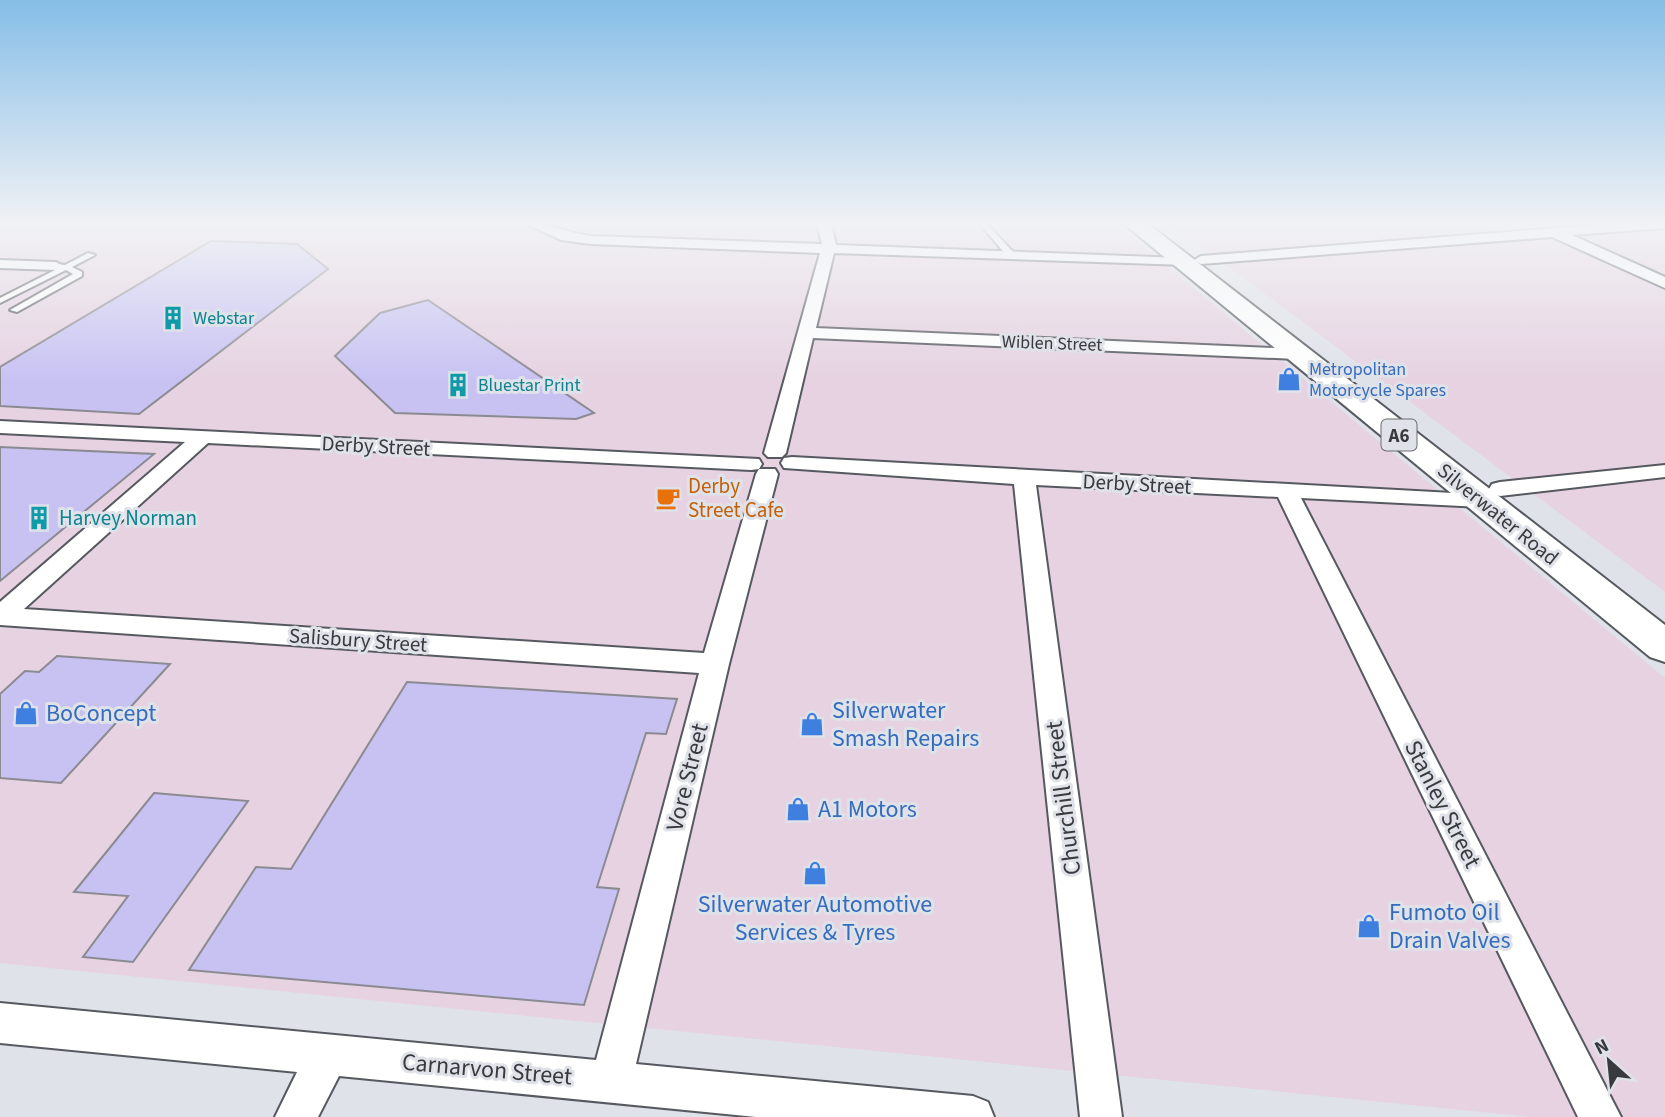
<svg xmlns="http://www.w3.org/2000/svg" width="1665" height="1117" viewBox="0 0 1665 1117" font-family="'Source Sans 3',sans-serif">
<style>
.industrial{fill:#e6d2e1}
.building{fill:#c8c2f3;stroke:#8b8a91;stroke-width:2}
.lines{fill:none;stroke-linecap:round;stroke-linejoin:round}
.service-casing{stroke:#56595f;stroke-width:4}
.minor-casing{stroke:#56595f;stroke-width:4}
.trunk-casing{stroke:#56595f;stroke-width:4}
.service{fill:#fff;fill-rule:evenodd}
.minor{fill:#fff;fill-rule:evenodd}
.trunk{fill:#fff;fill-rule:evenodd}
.labels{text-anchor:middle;stroke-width:6;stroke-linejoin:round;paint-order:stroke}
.far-culture-label{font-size:18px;fill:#0d838f;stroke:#dfe2e9;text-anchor:start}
.far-street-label{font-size:18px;fill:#393a3d;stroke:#dfe2e9}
.far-shop-label{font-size:18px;fill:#366cbe;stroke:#dfe2e9;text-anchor:start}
.shield{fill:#dfe2e9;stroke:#6b6c71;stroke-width:2}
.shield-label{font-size:19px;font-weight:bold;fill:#393a3d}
.street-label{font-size:21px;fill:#393a3d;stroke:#dfe2e9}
.food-label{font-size:21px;fill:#c56008;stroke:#dfe2e9;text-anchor:start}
.culture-label{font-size:21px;fill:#0d838f;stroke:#dfe2e9;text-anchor:start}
.near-shop-label{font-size:24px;fill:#366cbe;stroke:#dfe2e9;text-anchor:start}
.near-street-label{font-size:24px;fill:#393a3d;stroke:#dfe2e9}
</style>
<rect width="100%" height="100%" fill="#dfe2e9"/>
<path class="industrial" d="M0,223H1115L1665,678V1117H1532L0,963Z
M1170,223H1665V592Z"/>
<path class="building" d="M211,241L297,244L328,269L139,414L0,406V367Z
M428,300L594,413L576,419L395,413L335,356L380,313Z
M0,447L154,454L0,581Z
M57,656L170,664L61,783L0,778V694L25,671L39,672Z
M407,682L677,699L666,734L646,733L597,887L619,889L584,1005L189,970L256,867L291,869Z
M154,793L248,801L133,962L83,957L128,896L74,892Z"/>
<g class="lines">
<g class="service-casing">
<path id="service" d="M979,223H986L1014,253V257H1008Z
M88,253L95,255L72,267L82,272V276L17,312L10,310L73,274L66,270L0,303V298L59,268L56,266L57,264L65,265Z"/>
</g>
<g class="minor-casing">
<path id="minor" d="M525,223C549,223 568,233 591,236L822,244L817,223H831L836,245L1181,258L1188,262L1186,265L834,253L816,328L1297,349L1306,354L1297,359L813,338L786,453L782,457H768L764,453L820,253L591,244L561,240Z
M1620,223H1665V228L1572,235L1665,277V288L1552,237L1201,264L1194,260L1201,256Z
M0,260L56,262L63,266L56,270L0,268Z
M0,421L759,459L762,464L759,469L751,470L208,443L24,609L704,653L756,474L759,469H775L778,474L729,664L636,1064L973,1096L988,1102L994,1117H756L339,1076L318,1117H275L297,1072L0,1043V1003L596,1060L699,673L0,625V602L185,442L0,433Z
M792,457L1489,495L1492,500L1489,505L1481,507L1301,498L1621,1117H1578L1278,497L1036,485L1122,1117H1080L1014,484L784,468L781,463L784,458Z
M1665,465V477L1500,496L1492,494L1489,489L1492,484L1500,482Z"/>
</g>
<g class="trunk-casing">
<path id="trunk" d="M1123,223H1147L1665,625V662L1650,657Z"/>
</g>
<use href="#service" class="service"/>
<use href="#minor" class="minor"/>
<use href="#trunk" class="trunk"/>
</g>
<linearGradient id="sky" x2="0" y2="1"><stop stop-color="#86bee7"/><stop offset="0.59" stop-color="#f1f2f5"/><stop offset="1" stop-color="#f1f2f5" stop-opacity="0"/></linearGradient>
<rect width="1665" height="380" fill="url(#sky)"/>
<defs>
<g id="building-bare" transform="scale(1.89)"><path d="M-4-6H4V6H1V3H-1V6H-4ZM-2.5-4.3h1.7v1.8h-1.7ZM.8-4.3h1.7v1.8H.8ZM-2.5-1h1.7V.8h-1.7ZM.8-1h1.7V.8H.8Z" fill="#0f9aa8" stroke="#dfe2e9" stroke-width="2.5" paint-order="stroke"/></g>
<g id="shop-bare" transform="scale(1.89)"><path d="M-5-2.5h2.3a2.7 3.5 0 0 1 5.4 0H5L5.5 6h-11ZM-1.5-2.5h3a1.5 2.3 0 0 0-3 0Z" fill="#3f7fe0" stroke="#dfe2e9" stroke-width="2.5" paint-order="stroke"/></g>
<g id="cafe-bare" transform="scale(1.89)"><path d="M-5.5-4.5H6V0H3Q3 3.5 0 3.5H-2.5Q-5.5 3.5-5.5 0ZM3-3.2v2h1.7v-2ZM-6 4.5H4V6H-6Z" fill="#e8710a" stroke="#dfe2e9" stroke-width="2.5" paint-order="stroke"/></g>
</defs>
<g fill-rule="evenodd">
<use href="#building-bare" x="173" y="318"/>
<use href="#shop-bare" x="1289" y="379"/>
<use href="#building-bare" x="458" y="385"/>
<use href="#cafe-bare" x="668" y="498"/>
<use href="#building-bare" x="39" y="518"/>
<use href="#shop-bare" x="26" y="713"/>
<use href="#shop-bare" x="812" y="724"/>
<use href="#shop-bare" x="798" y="809"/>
<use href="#shop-bare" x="815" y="873"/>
<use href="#shop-bare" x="1369" y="926"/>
</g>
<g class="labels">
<g class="far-culture-label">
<text x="193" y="324">Webstar</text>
<text x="478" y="391">Bluestar Print</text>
</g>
<g class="far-street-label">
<text transform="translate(1052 343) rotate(2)" y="6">Wiblen Street</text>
</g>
<g class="far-shop-label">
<text x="1309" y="375">Metropolitan<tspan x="1309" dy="21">Motorcycle Spares</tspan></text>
</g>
<rect class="shield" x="1381.5" y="419.5" width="35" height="31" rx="5"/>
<g class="shield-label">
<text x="1399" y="442">A6</text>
</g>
<g class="street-label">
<text transform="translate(376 446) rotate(3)" y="7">Derby Street</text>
<text transform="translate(1137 484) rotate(3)" y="7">Derby Street</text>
<text transform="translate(1498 514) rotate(39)" y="7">Silverwater Road</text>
<text transform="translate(358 640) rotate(4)" y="7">Salisbury Street</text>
</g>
<g class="food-label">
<text x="688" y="493">Derby<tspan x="688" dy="24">Street Cafe</tspan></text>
</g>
<g class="culture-label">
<text x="59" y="525">Harvey Norman</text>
</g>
<g class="near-shop-label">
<text x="832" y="718">Silverwater<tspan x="832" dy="28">Smash Repairs</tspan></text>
<text x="46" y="721">BoConcept</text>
<text x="818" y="817">A1 Motors</text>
<text x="815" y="912" text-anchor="middle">Silverwater Automotive<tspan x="815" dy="28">Services &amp; Tyres</tspan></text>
<text x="1389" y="920">Fumoto Oil<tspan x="1389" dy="28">Drain Valves</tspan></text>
</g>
<g class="near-street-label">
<text transform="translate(687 777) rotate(-76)" y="8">Vore Street</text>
<text transform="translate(1063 798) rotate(-97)" y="8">Churchill Street</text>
<text transform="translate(1443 804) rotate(63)" y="8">Stanley Street</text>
<text transform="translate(487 1069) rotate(5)" y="8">Carnarvon Street</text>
</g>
</g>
<g transform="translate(1609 1061) rotate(333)" stroke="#dfe2e9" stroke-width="5" paint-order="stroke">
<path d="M0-5L12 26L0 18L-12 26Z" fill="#393a3d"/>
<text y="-10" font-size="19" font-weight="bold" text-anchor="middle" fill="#393a3d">N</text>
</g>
</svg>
